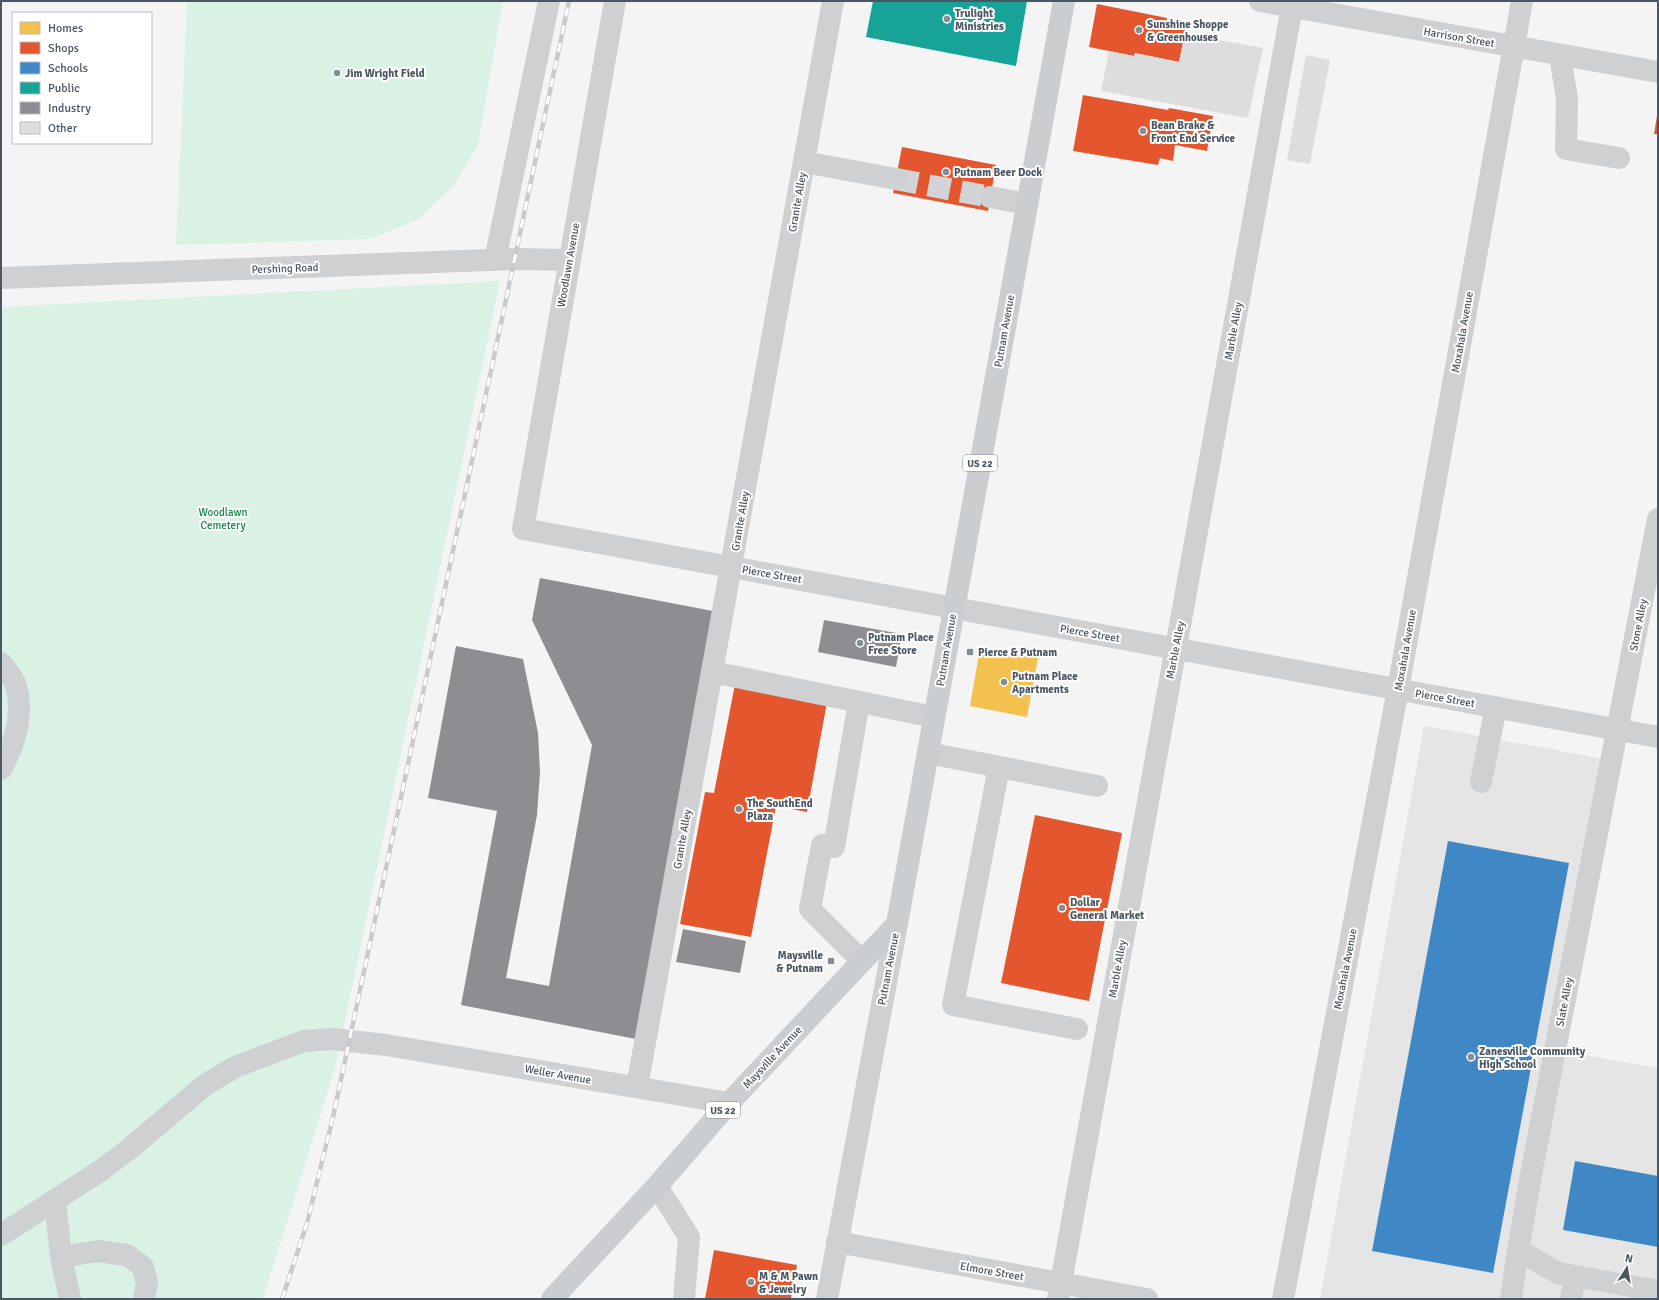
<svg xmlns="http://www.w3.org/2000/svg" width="1659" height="1300" viewBox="0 0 1659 1300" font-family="Signika,sans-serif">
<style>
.education{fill:#e6e5e6}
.green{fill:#d9f2e3}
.homes{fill:#f2c14e}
.shops{fill:#e4572e}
.schools{fill:#3f88c5}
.public{fill:#17a398}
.industry{fill:#8d8d92}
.building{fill:#ddddde}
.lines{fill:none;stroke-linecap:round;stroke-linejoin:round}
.minor-tunnel{stroke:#d2d4d7;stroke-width:22;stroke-dasharray:22 11;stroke-linecap:butt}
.minor{stroke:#ced0d2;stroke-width:22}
.major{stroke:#caced1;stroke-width:22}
.rail-casing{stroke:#c9cacc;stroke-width:4.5}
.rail{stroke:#fff;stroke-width:3;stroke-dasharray:9;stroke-linecap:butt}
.poi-dot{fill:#868d94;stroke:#fff;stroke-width:1.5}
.labels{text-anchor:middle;stroke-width:4;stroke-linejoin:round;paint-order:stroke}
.shield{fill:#fff;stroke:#808990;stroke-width:1}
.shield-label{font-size:10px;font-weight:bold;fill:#4a5661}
.poi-label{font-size:11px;font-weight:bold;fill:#4a5661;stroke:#fff;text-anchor:start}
.street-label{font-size:11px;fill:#4a5661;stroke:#fff}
.park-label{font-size:11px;fill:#17864f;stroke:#fff}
</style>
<rect width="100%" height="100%" fill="#f4f4f4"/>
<path class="education" d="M1424,726L1604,759L1551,1049L1658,1068V1299H1320Z"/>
<path class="green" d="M187,1H503L478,145L455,184L418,220L369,239L176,245Z
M500,281L335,1068L263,1299H1V307Z"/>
<path class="homes" d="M980,648L1038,658L1027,717L970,706Z"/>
<path class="shops" d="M1097,4L1167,18L1166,23L1186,27L1179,62L1135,53L1134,56L1089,47Z
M1083,95L1168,110L1169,108L1213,116L1207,151L1175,145L1173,161L1160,158L1158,165L1073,151Z
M1657,116L1658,117V134H1654Z
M902,147L996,165L988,211L893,193Z
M735,684L827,702L807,812L776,806L751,937L680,924L705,792L714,793Z
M1035,815L1122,833L1089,1001L1001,983Z
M714,1250L797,1265L791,1299H705Z"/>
<path class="schools" d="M1448,841L1569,863L1493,1273L1372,1251Z
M1575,1161L1658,1176V1247L1563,1230Z"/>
<path class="public" d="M873,1H1027L1016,66L866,37Z"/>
<path class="industry" d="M540,578L713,611L636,1039L461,1005L497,811L428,798L456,646L523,659L538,733L540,772L537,815L506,978L549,986L592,745L532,620Z
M824,620L902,634L896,667L818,652Z
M683,929L746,941L740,973L676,962Z"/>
<path class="building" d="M1185,34L1263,48L1248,118L1101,91L1109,51L1134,56L1135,53L1179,62Z
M1306,55L1330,60L1310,164L1287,160Z"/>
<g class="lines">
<path class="minor-tunnel" d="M896,179L990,197"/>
<path class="minor" d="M615,1L523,529L1658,737
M1260,1L1658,72
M1560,55L1567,99L1566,149L1619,158
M804,162L896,179
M990,197L1027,204
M495,260L549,1
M1,278L514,259L569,260
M1,663C6,669 12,676 15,683C25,711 15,744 1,769
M712,672L934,717
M859,702L834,847L822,845L810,909L862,961
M928,753L1097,786
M999,767L953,1005L1077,1029
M1481,782L1496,707
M637,1087L833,1
M657,1186L689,1237L684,1299
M55,1200L61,1257L70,1299
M1,1235L100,1171L128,1150L205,1085L235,1067L304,1041L332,1039L386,1045L729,1103
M837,1242L1147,1299
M1518,1250L1558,1273L1658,1291
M61,1257L98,1251L127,1255L143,1267L147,1283L144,1299
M827,1299L897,924
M1058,1299L1293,1
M1283,1299L1398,689L1522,1
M1511,1299L1518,1250L1533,1164L1658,519
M1571,1299L1575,1276"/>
<path class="major" d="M552,1299L657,1186L729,1103L897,924L1064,1"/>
<g class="rail-casing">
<path id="rail" d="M282,1299L307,1223L333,1117L392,840L569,1"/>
</g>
<use href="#rail" class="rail"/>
</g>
<g class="poi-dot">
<circle cx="947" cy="19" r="4"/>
<circle cx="1139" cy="30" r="4"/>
<circle cx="337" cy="73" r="4"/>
<circle cx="1143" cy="131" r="4"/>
<circle cx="946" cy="172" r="4"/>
<circle cx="860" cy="643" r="4"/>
<rect x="966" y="648" width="8" height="8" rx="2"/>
<circle cx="1004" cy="682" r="4"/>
<circle cx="739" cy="809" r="4"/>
<circle cx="1062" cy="908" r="4"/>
<rect x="827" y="957" width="8" height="8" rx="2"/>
<circle cx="1471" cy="1057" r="4"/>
<circle cx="751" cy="1282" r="4"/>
</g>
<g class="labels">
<g class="shield">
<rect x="963" y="455" width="34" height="16" rx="3"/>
<rect x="706" y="1102" width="34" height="16" rx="3"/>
</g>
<g class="shield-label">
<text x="980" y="467">US 22</text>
<text x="723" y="1114">US 22</text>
</g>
<g class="poi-label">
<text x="955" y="17">Trulight<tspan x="955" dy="13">Ministries</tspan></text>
<text x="1147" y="28">Sunshine Shoppe<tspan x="1147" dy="13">&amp; Greenhouses</tspan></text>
<text x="345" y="77">Jim Wright Field</text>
<text x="1151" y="129">Bean Brake &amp;<tspan x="1151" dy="13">Front End Service</tspan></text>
<text x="954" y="176">Putnam Beer Dock</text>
<text x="868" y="641">Putnam Place<tspan x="868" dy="13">Free Store</tspan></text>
<text x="978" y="656">Pierce &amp; Putnam</text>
<text x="1012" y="680">Putnam Place<tspan x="1012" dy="13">Apartments</tspan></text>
<text x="747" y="807">The SouthEnd<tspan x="747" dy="13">Plaza</tspan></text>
<text x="1070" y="906">Dollar<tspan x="1070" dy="13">General Market</tspan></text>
<text x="823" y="959" text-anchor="end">Maysville<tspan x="823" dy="13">&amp; Putnam</tspan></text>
<text x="1479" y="1055">Zanesville Community<tspan x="1479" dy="13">High School</tspan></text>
<text x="759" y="1280">M &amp; M Pawn<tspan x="759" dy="13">&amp; Jewelry</tspan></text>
</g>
<g class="street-label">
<text transform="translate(1459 37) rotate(10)" y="4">Harrison Street</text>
<text transform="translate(797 202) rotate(-80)" y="4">Granite Alley</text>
<text transform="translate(568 265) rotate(-80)" y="4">Woodlawn Avenue</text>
<text transform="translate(285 268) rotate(-2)" y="4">Pershing Road</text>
<text transform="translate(1004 331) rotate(-80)" y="4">Putnam Avenue</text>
<text transform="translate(1233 331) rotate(-80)" y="4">Marble Alley</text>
<text transform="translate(1462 332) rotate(-80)" y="4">Moxahala Avenue</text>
<text transform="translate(740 521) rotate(-80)" y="4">Granite Alley</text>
<text transform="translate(772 574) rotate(10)" y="4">Pierce Street</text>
<text transform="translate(1638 625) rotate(-79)" y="4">Stone Alley</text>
<text transform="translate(1090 633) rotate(10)" y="4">Pierce Street</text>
<text transform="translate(946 650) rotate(-80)" y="4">Putnam Avenue</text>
<text transform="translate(1175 650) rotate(-79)" y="4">Marble Alley</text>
<text transform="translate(1405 650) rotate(-80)" y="4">Moxahala Avenue</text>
<text transform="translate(1445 698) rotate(10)" y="4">Pierce Street</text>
<text transform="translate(682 839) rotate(-80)" y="4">Granite Alley</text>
<text transform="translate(888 969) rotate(-79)" y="4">Putnam Avenue</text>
<text transform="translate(1117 969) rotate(-80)" y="4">Marble Alley</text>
<text transform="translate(1345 969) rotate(-79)" y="4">Moxahala Avenue</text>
<text transform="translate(1564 1002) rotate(-79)" y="4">Slate Alley</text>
<text transform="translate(772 1057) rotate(-47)" y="4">Maysville Avenue</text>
<text transform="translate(558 1074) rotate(10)" y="4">Weller Avenue</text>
<text transform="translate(992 1271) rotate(10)" y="4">Elmore Street</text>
</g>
<g class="park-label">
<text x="223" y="516">Woodlawn<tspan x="223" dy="13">Cemetery</tspan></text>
</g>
</g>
<rect width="1659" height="1300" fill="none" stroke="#4a5661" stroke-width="4"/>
<rect x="12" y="12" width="140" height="132" fill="#ffffff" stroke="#b7bbc0"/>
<rect x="20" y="22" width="20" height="12" fill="#f2c14e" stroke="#b7bbc0"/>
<text x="48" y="32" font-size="12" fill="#4a5661">Homes</text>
<rect x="20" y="42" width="20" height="12" fill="#e4572e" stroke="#b7bbc0"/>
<text x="48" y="52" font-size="12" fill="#4a5661">Shops</text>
<rect x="20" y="62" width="20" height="12" fill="#3f88c5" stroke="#b7bbc0"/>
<text x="48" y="72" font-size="12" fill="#4a5661">Schools</text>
<rect x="20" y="82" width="20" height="12" fill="#17a398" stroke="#b7bbc0"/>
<text x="48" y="92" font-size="12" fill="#4a5661">Public</text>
<rect x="20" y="102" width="20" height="12" fill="#8d8d92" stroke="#b7bbc0"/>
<text x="48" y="112" font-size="12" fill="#4a5661">Industry</text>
<rect x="20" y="122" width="20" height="12" fill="#ddddde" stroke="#b7bbc0"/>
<text x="48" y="132" font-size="12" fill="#4a5661">Other</text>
<g transform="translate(1627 1268) rotate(12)" stroke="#ffffff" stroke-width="3" paint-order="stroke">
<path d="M0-3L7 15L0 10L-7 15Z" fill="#4a5661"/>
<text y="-6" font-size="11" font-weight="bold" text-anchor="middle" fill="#4a5661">N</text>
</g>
</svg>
